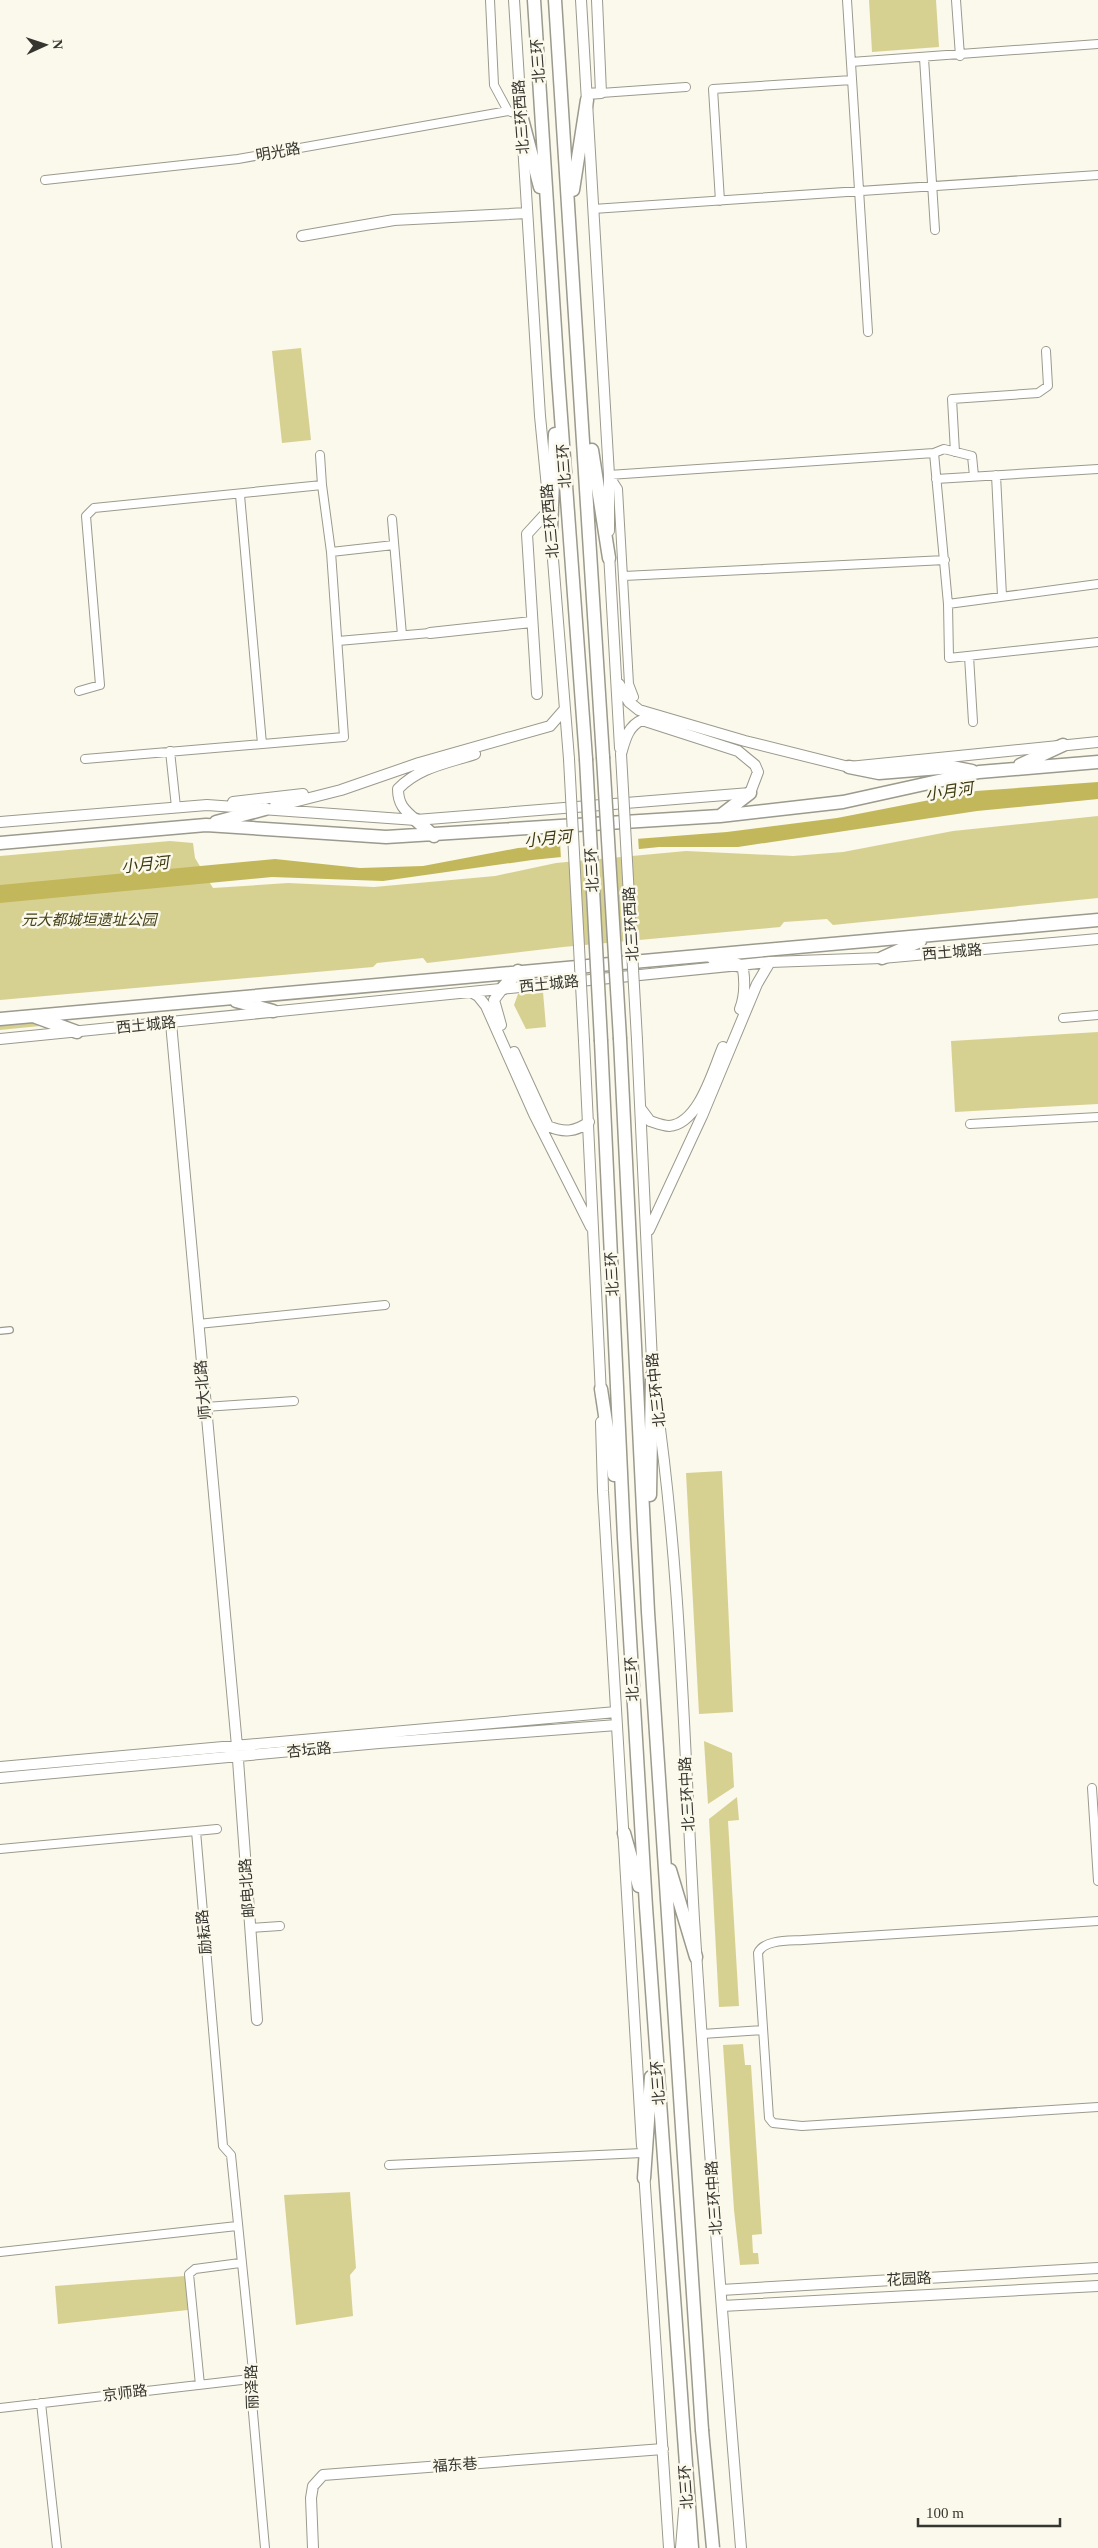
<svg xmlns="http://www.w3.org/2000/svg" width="1098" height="2548" viewBox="0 0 1098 2548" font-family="'Times New Roman','Noto Sans SC',serif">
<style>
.green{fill:#d7d191}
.water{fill:#c2b75a}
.pier{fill:#faf9eb}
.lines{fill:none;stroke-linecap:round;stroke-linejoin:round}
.pedestrian-casing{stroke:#9b9a8d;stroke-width:8}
.minor-casing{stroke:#9b9a8d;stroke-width:10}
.tertiary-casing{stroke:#9b9a8d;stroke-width:12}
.trunk-casing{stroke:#9b9a8d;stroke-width:15}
.motorway-casing{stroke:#9b9a8d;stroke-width:16}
.pedestrian{stroke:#fff;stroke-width:5.5}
.minor{stroke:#fff;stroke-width:8}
.tertiary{stroke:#fff;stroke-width:10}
.trunk{stroke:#fff;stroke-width:12}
.motorway{stroke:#fff;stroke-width:14}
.tertiary-bridge-casing{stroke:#9b9a8d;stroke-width:12;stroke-linecap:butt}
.trunk-bridge-casing{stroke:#9b9a8d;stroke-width:15;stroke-linecap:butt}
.tertiary-bridge{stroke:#fff;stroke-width:10}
.trunk-bridge{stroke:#fff;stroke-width:12}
.labels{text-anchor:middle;stroke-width:5;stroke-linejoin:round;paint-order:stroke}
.street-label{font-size:15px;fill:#363530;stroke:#faf9eb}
.park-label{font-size:15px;font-style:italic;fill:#46421a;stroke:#faf9eb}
.water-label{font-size:16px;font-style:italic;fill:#3d3911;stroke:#faf9eb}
</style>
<rect width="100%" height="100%" fill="#faf9eb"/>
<path class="green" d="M869,0H936L939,47L872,52Z
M301,348L311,440L282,443L272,351Z
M1098,816V898L833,925L827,919L784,922L780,927L563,947L427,963L423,958L377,963L373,967L0,1000V856L170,841L193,843L195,858L213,888L288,883L374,887L495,876L556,863L686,851L793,856L843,852L953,831Z
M543,992L546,1027L526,1029L514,1005L518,994Z
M42,1022L50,1025L0,1030V1026Z
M1098,1032V1104L955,1112L951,1041Z
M722,1471L733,1712L699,1714L686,1473Z
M704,1741L732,1753L734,1787L708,1804Z
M737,1797L739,1820L728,1821L739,2006L719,2007L709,1819Z
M743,2044L745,2065H751L762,2234L752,2235L753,2253H758L759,2264L740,2265L734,2210L723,2045Z
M350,2192L356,2268L350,2275L353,2316L296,2325L284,2195Z
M185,2276L188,2310L58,2324L55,2286Z"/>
<path class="water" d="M1098,782V799L977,811L738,847H659L532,860L383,881L272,877L0,903V885L275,859L360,868L423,866L518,848L727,832L837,818L976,791Z"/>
<path class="pier" d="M638,836L639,852L561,860L560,842Z"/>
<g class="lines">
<g class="pedestrian-casing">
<path id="pedestrian" d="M0,1331L10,1330"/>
</g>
<g class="minor-casing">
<path id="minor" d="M490,0L494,85L508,111L521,115
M847,0L868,332
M956,0L960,56
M924,58L935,230
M851,62L1098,44
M601,93L686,87
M45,180L238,159L508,111
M720,201L713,89L852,80
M593,209L1098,175
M955,452L952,399L1038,393L1048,386L1046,351
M934,453L948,604L949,658L1098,642
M320,455L322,485
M996,475L1002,596
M936,479L1098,469
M240,495L262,744
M392,519L402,635
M331,552L394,545
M624,576L945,560
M948,604L1098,584
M338,641L430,633
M969,656L973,722
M79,691L100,685L86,516L94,508L322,485L331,552L344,737L85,759
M634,697L629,684L618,489L609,475L934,453L944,449L972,456L974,476
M170,751L176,807
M1063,1018L1098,1015
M970,1124L1098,1117
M198,1324L385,1305
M205,1407L294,1401
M1092,1788L1098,1881
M196,1831L217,1829
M0,1849L196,1831L223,2146L231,2155L253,2371L250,2379L265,2548
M1098,1921L803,1940C791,1941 764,1939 758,1953L769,2118L773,2123L802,2126L1098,2107
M250,1928L280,1926
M702,2034L763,2030
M389,2165L642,2153
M0,2252L237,2226
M200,2385L189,2274L195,2269L240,2263
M41,2403L57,2548
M0,2408L250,2379"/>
</g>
<g class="tertiary-casing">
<path id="tertiary" d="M514,0L540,416L548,498
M581,0L609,475V531
M587,94L601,93L597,0
M302,236L394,220L527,213
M550,522L569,759
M609,553L620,748
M430,633L532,622
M619,684L629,702L639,710L745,741L849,767L1098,742
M537,694L527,534L549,510
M233,802L303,794
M274,807L341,790L419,763L550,726L564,710
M416,820C404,810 398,804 398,789C419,767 448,763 475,754
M0,822L207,805L416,820L750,793L758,772L755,765L738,751L642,720C628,726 625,740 621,754
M738,965L743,969C745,982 745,996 740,1009
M471,992L478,996L486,1006L534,1114L591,1227
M171,1023L237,1746L257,2020
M501,1025L494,1000L503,988
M0,1039L770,962L882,958L1098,939
M637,1040L653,1383
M584,1041L601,1395
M514,1052L548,1126C564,1133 575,1132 589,1122
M641,1109L650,1121C656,1123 664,1126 669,1126C699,1124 713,1070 723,1047
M649,1230L702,1116L757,984L770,962
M656,1400C681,1571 684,1746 694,1919C707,2129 724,2339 741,2548
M601,1422L603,1491L642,2146
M0,1767L616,1712
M0,1778L379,1743L617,1725
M644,2171L669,2548
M721,2290L1098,2268
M722,2306L1098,2286
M313,2548L311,2498L313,2486L323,2475L663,2449"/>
</g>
<g class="trunk-casing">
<path id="trunk" d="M534,0L558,376L586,759
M555,0L603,757
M521,115L540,187
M573,190L587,100
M592,450L609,558
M551,529L555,434
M1020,765L1063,745
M849,767L879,773L952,767L972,771
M720,816L750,793
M416,820L434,836
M216,822L265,809
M0,843L206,825L386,837L720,816L843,802L979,772L1098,762
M713,958L738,965
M882,958L920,941
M503,988L518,971
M236,1001L273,1011
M36,1017L77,1032
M0,1019L1098,920
M620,1039L648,1612L702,2430
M601,1041L624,1538L646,1907L692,2548
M601,1389L614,1475
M650,1495L652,1376
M624,1833L639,1886
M670,1870L696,1957
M644,2178L651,2077"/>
</g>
<g class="motorway-casing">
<path id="motorway" d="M683,2548L687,2499"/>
</g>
<use href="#pedestrian" class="pedestrian"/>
<use href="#minor" class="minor"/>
<use href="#tertiary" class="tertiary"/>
<use href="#trunk" class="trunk"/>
<use href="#motorway" class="motorway"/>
<g class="tertiary-bridge-casing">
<path id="tertiary-bridge" d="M621,754L637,1040
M569,759L584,1041"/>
</g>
<g class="trunk-bridge-casing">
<path id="trunk-bridge" d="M603,757L620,1039
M586,759L601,1041
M702,2430L713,2548"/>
</g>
<use href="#tertiary-bridge" class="tertiary-bridge"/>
<use href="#trunk-bridge" class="trunk-bridge"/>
</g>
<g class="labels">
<g class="street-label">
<text transform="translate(538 61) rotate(-94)" y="5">北三环</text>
<text transform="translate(521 117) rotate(-94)" y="5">北三环西路</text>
<text transform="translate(278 152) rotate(-10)" y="5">明光路</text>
<text transform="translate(564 466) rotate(-94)" y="5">北三环</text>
<text transform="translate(550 521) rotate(-95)" y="5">北三环西路</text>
<text transform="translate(592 870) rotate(-93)" y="5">北三环</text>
<text transform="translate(631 924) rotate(-93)" y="5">北三环西路</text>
<text transform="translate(952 952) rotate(-5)" y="5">西土城路</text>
<text transform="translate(549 984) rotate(-6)" y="5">西土城路</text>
<text transform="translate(146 1025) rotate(-6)" y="5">西土城路</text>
<text transform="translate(612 1274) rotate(-93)" y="5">北三环</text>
<text transform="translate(203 1390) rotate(-95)" y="5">师大北路</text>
<text transform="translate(656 1390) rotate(-96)" y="5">北三环中路</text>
<text transform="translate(632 1679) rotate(-93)" y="5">北三环</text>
<text transform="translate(309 1750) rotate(-6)" y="5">杏坛路</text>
<text transform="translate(687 1794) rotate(-93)" y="5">北三环中路</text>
<text transform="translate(247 1888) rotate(-94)" y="5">邮电北路</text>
<text transform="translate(204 1932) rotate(-95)" y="5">励耘路</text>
<text transform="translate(658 2083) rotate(-94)" y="5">北三环</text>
<text transform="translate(714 2198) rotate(-94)" y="5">北三环中路</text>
<text transform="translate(909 2279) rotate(-3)" y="5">花园路</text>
<text transform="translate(252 2387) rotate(-92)" y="5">丽泽路</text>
<text transform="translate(125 2393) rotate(-7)" y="5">京师路</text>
<text transform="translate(455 2465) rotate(-4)" y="5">福东巷</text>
<text transform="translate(686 2487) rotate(-94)" y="5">北三环</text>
</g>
<g class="park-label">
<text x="89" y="925">元大都城垣遗址公园</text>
</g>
<g class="water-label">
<text transform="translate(949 791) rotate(-8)" y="6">小月河</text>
<text transform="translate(548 838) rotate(-6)" y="6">小月河</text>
<text transform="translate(145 864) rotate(-6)" y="6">小月河</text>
</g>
</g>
<g transform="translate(45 45) rotate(87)" stroke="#faf9eb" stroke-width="4" paint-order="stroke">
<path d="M0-4L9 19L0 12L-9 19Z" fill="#363530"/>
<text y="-8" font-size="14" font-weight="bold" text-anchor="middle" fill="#363530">N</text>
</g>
<path d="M918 2518v8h142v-8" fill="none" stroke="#363530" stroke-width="2.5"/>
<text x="926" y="2518" font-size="15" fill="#363530" stroke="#faf9eb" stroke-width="4" paint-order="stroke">100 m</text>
</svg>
